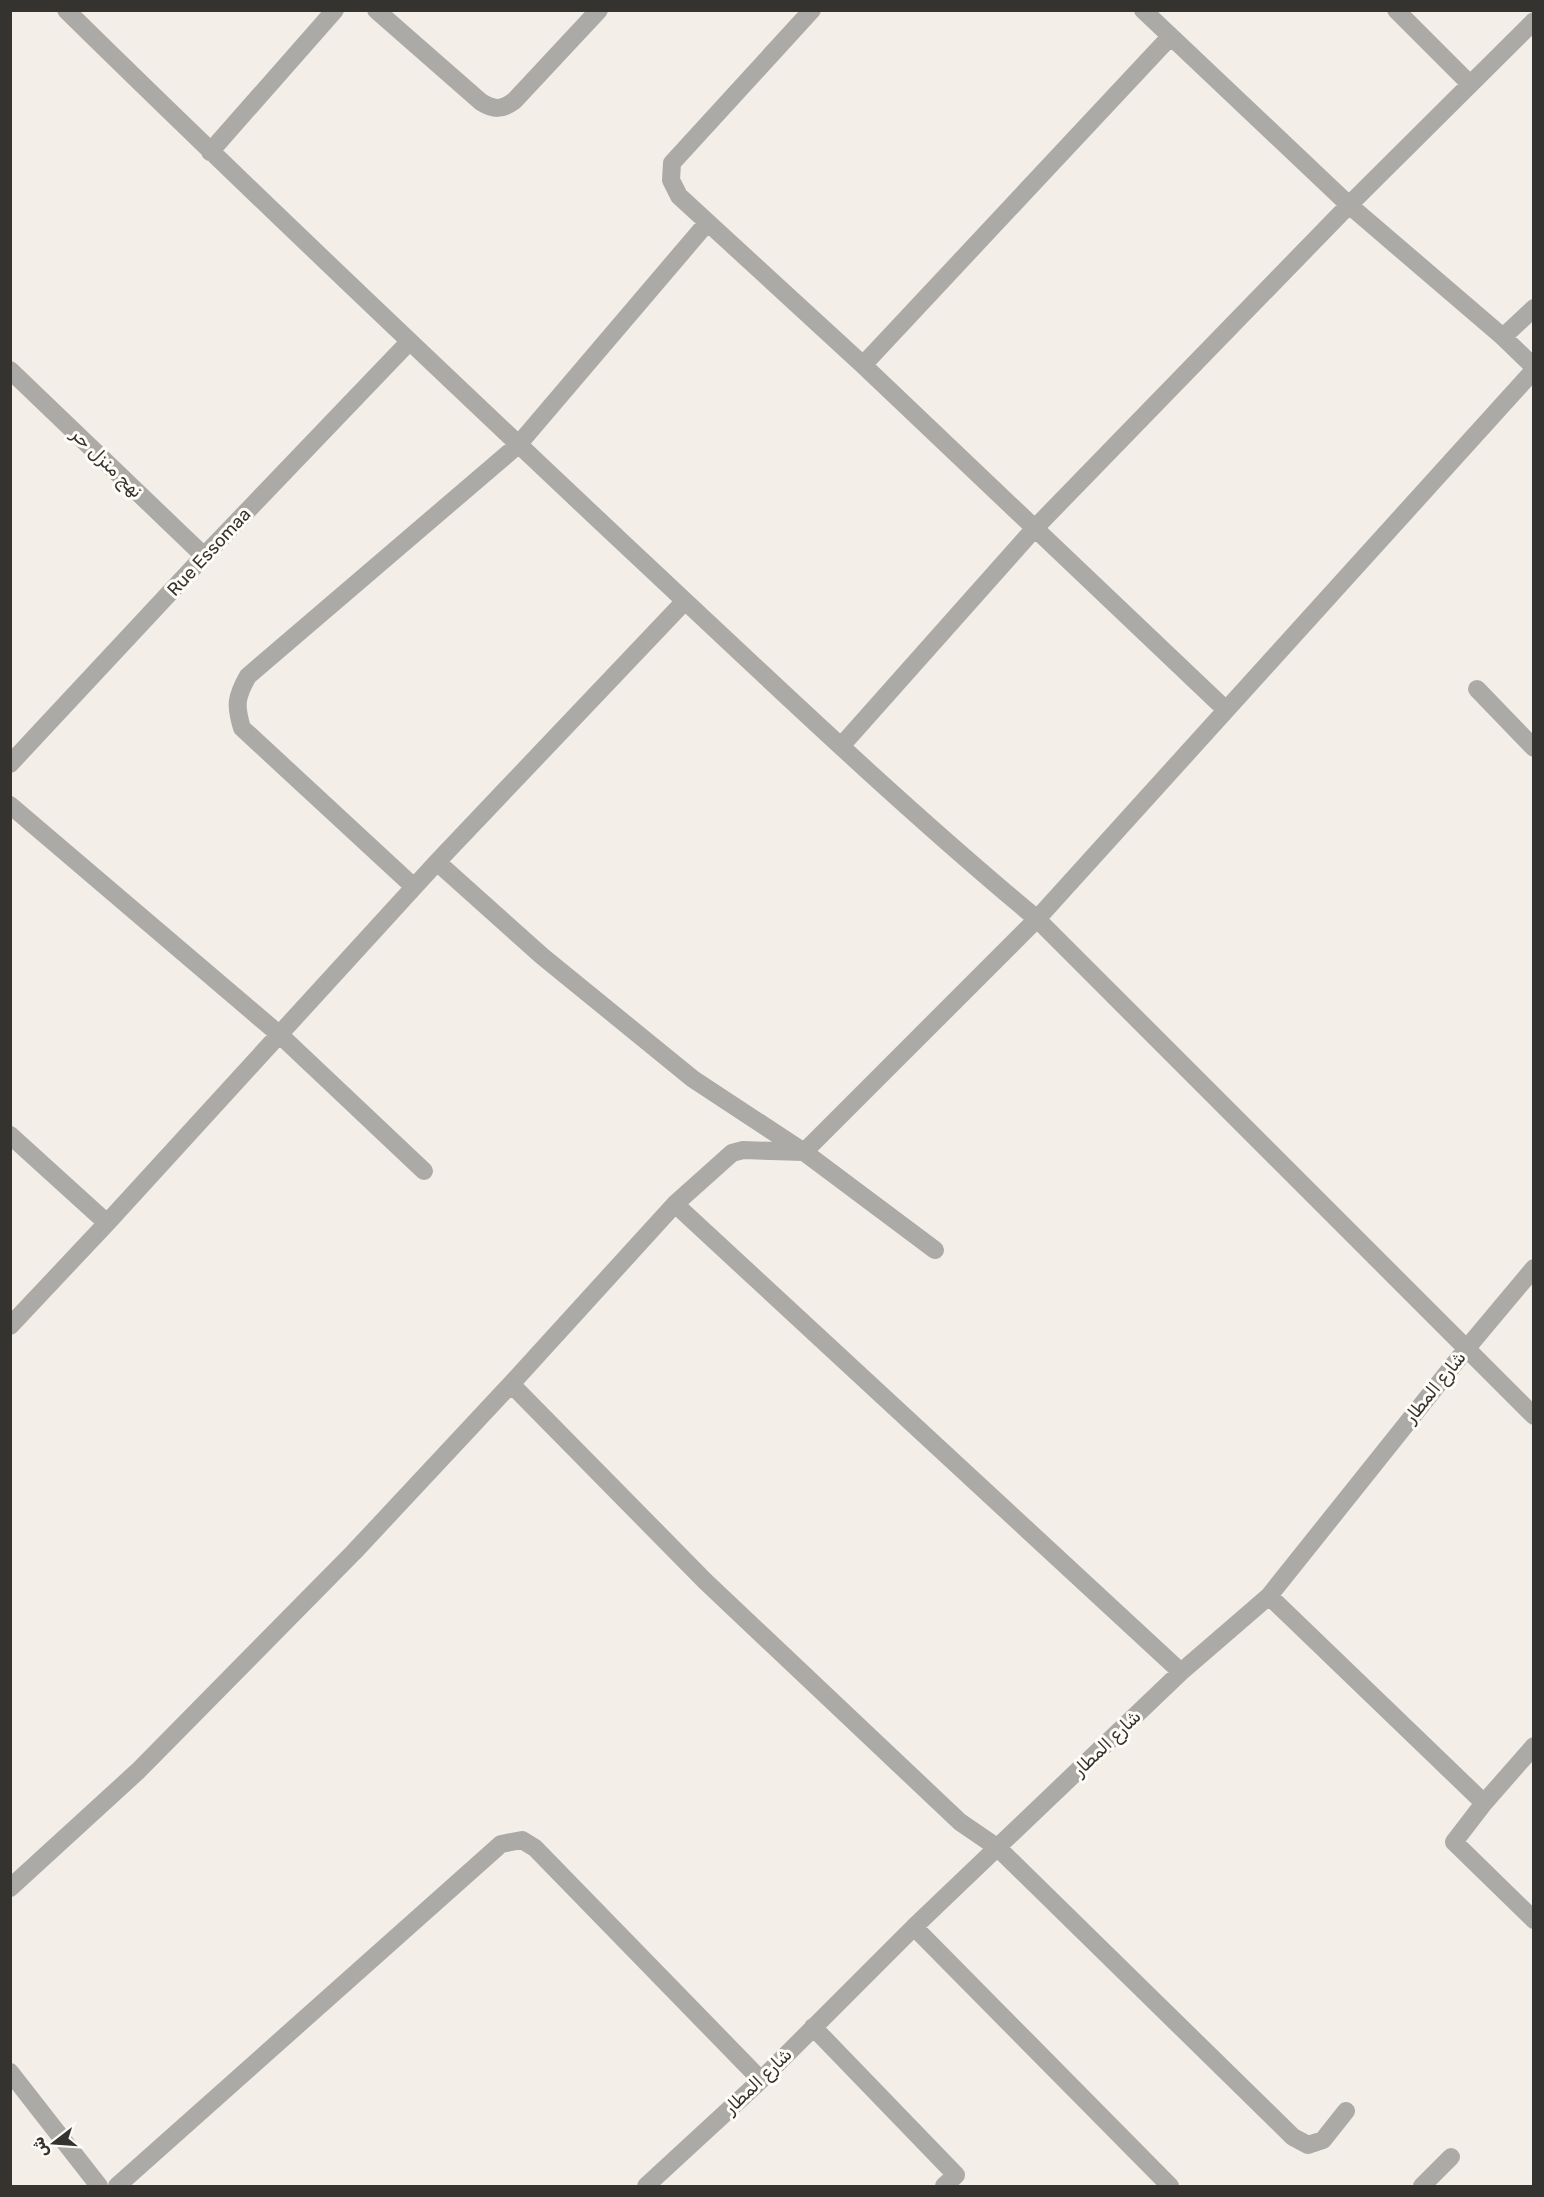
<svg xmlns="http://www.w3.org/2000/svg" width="1544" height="2197" viewBox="0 0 1544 2197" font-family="Rubik,'Noto Sans Arabic',sans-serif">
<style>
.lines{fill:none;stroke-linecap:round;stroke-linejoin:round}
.minor{stroke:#abaaa7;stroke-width:18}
.labels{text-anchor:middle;stroke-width:6;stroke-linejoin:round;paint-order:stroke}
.street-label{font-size:18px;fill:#343330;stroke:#fffcf8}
</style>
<rect width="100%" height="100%" fill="#f3eee8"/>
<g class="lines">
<path class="minor" d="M66,10C249,190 435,366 621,541C758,669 893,799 1037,919L1534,1416
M376,10L481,102C494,110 502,110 514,101L599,10
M812,10L672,163L671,180L679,196L863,365L1225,709
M1143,10L1349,205L1503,337L1534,367
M1396,10L1470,84
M210,152L335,10
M1503,337L1534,308
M863,365L1170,37
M10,370L204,556
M1477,689L1534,748
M842,745L1035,528L1349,205L1534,21
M10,764L204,556L409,342
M10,805L280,1035L424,1171
M437,862L542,956L693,1079L804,1152L935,1250
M414,887L242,728C235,705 236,697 248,676L518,445L707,223
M10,1135L107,1223
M675,1204L1181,1672
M10,1326L107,1223L437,862L685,601
M511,1384L705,1581L960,1822L998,1848L1293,2137L1308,2145L1323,2140L1346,2111
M1269,1596L1484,1803
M1534,1746L1484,1803L1454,1842L1534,1920
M10,1888L138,1771L354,1552L511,1384L675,1204L732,1153L743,1150L804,1152L1037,919L1534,370
M914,1927L1170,2186
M813,2027L956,2175L944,2186
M10,2072L99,2186
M117,2186L501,1844L522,1840L535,1848L761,2080
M646,2186L761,2080L914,1927L1181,1672L1269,1596L1467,1348L1534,1268
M1422,2186L1451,2157"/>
</g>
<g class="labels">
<g class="street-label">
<text transform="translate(107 463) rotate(44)" y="6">نهج منزل حر</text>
<text transform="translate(209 552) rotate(-47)" y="6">Rue Essomaa</text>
<text transform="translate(1435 1387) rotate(-51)" y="6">شارع المطار</text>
<text transform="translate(1107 1743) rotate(-44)" y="6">شارع المطار</text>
<text transform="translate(758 2081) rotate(-44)" y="6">شارع المطار</text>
</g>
</g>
<rect width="1544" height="2197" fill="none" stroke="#343330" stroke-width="24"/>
<g transform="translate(54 2143) rotate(253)" stroke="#fffcf8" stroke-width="4.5" paint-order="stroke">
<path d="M0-4.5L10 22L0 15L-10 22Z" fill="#343330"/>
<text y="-9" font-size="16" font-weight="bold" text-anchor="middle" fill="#343330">ش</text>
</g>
</svg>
